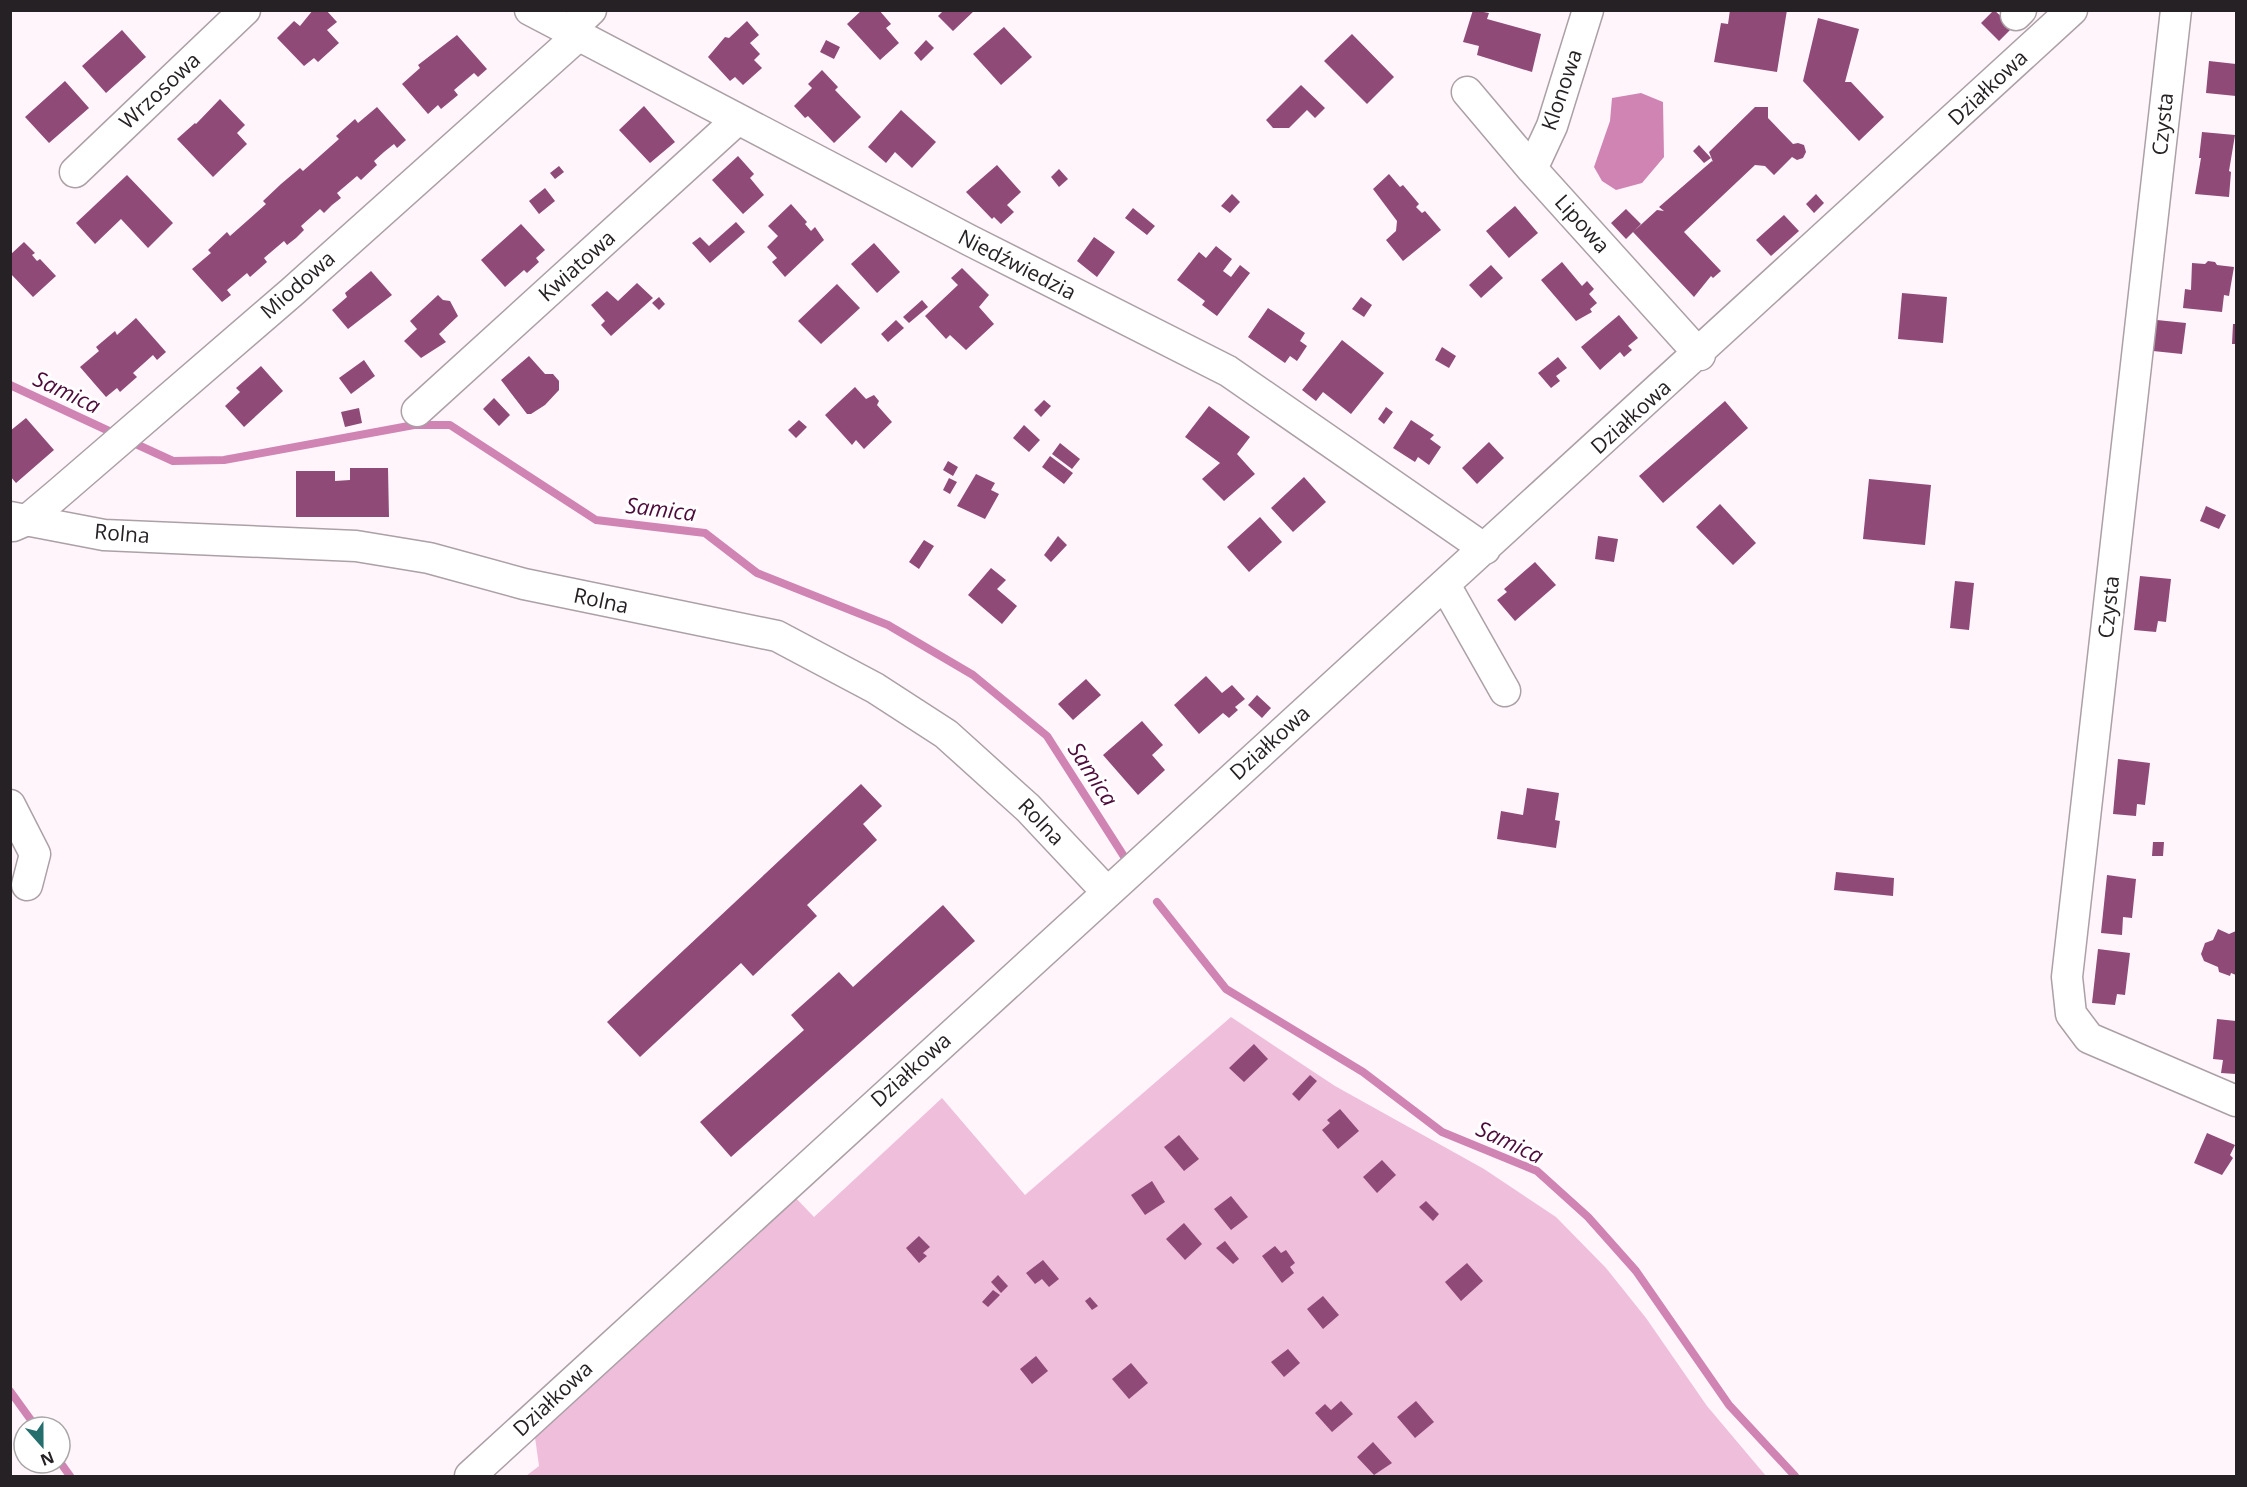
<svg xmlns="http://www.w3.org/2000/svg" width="2247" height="1487" viewBox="0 0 2247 1487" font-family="'Open Sans',sans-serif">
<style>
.green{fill:#efbedb}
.water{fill:#cf84b3}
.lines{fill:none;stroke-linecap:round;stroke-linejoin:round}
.stream{stroke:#cf84b3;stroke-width:8}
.building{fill:#8f4a77}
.minor-casing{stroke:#aba0a6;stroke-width:33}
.minor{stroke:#fff;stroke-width:30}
.labels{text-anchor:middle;stroke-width:6;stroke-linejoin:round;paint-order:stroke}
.street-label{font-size:21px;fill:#252124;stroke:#fff}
.water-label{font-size:22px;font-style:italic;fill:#4d0a3a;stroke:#fff}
</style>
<rect width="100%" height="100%" fill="#fff5fb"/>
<path class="green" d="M1231,1017L1335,1086L1484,1169L1556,1217L1606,1268L1646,1318L1707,1406L1766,1476H526L539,1466L534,1430L792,1194L814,1217L942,1098L1025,1195Z"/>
<path class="water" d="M1641,93L1663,102L1664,157L1642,183L1616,190L1602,181L1594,167L1610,121L1612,98Z"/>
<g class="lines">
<path class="stream" d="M10,385L109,431
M138,445L173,461L224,460L414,425H450L596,520L705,533L757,573L888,625L973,675L1047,736L1125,858
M1157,902L1226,989L1363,1072L1442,1132L1537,1171L1588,1217L1636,1271L1729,1405L1795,1476
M10,1391L36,1427
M60,1462L70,1476"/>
</g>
<path class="building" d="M313,10H326L337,22L327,30L339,43L318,62L314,58L304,66L277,38L294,21L300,26Z
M862,10H879L891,24L886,28L899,43L880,60L847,24Z
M944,10H975L953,31L938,16Z
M1473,10L1489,13L1487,19L1541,34L1532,72L1477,55L1479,46L1463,42Z
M1730,10H1787L1777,72L1714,62L1721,23L1728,24Z
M1994,10L2013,27L1999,41L1981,23Z
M1818,18L1859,29L1845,82H1851L1884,117L1859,141L1803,81Z
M747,21L759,35L750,43L760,54L754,60L762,68L743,85L735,77L730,81L708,57L725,37L729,38Z
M1004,27L1032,57L1001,85L973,54Z
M122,30L146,57L106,93L82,66Z
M1352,34L1394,77L1367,104L1324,61Z
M457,35L487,69L478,77L474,73L454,90L458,95L441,109L438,105L428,114L402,84L420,68L418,65Z
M826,40L840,47L834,59L820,52Z
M926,40L934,48L921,61L914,53Z
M2209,61L2236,64V96L2206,93Z
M822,70L838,87L835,90L861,117L834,143L808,116L805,118L794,106L812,88L808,84Z
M65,81L89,108L49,143L25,117Z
M1301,85L1325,108L1315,118L1307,110L1289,128H1273L1266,120Z
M220,99L245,125L237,133L247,144L213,177L177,139L195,123L196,124Z
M644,106L675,142L650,163L619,130Z
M377,107L406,140L397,148L394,144L384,152L374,161L377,165L361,180L357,176L337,193L341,198L332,205L324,213L320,209L301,226L304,230L296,238L287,245L284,241L264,258L267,262L250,277L247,273L227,290L231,295L222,302L192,269L211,253L208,250L227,232L230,236L266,204L263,201L281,184L300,168L303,171L339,139L336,136L355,119L358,123Z
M1755,107H1768V118L1793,144L1798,143L1804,145L1806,152L1803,158L1797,160L1792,157L1774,175L1765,166L1755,165L1684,232L1721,271L1713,278L1711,276L1694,297L1633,232L1657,210L1664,211L1659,207L1712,161L1713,162L1709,152Z
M901,110L936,142L912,168L895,152L886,163L868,147Z
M2202,132L2235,135L2229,171L2231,172L2229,197L2195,194L2201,158H2199Z
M1699,145L1711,158L1704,163L1693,151Z
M738,156L754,174L750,178L764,195L743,214L712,180Z
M997,165L1021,192L1007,205L1014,212L1001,224L994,217L992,219L966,192Z
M559,166L564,172L555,179L550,173Z
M1059,169L1068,179L1059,187L1051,177Z
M1389,174L1400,187L1403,185L1419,204L1416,207L1422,213L1425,211L1441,230L1403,261L1386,240L1396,231L1397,221L1373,189Z
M127,175L173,223L148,248L121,219L95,244L76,223Z
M545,188L555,201L539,214L529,201Z
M1232,194L1240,202L1230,213L1221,206Z
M1816,194L1824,203L1814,213L1806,204Z
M791,204L807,222L805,224L811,231L815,227L824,240L785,277L772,262L777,258L767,247L778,236L768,226Z
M1515,206L1538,233L1509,258L1486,231Z
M1133,208L1155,226L1147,235L1125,218Z
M1626,209L1641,224L1626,239L1611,223Z
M1784,215L1799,231L1771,256L1756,240Z
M736,222L745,232L710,263L692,243L700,237L709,246Z
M521,224L545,250L536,258L539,262L527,273L524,270L505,287L481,260Z
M1094,237L1115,252L1097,277L1077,261Z
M24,242L35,253L32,255L37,261L40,259L56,276L33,297L10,273V255Z
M874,243L900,272L877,293L851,264Z
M1216,246L1232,259L1223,271L1231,277L1240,265L1250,273L1217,316L1202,305L1205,301L1177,280L1199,252L1206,258Z
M2208,261L2215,262L2217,265L2234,267L2229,296L2224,295L2222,312L2183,308L2185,289L2191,290L2192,263L2205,264Z
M1562,262L1582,286L1587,281L1594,289L1589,294L1597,303L1590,309L1592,312L1576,321L1541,280Z
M1491,265L1503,278L1481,298L1469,285Z
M962,268L989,295L979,307L994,324L966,350L950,335L946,339L925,316L958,285L951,278Z
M371,271L392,295L348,329L332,310L347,297L345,293Z
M637,283L653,298L611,336L601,325L605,321L591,305L607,291L618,301Z
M837,284L860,308L821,344L798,321Z
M1902,293L1947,297L1943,343L1898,339Z
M438,295L443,300L450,301L458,316L439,334L446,342L421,358L404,341L417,329L410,321Z
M659,297L665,304L659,310L652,303Z
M1361,297L1372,305L1364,317L1352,309Z
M922,300L928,307L909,323L903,317Z
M1268,308L1305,333L1300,341L1307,346L1297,361L1290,356L1285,363L1248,337Z
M1619,315L1638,338L1628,346L1632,350L1624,357L1620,352L1600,370L1581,347Z
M136,318L166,352L157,360L153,355L133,373L137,377L129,384L120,392L117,388L106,397L80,367L99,351L96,347L115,331L117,335Z
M896,320L904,328L888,342L881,334Z
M2157,320L2186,323L2182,354L2153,351Z
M2233,324H2236V344H2232Z
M1342,340L1384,373L1351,414L1323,392L1316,401L1302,390Z
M1442,347L1456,356L1449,368L1435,360Z
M529,356L545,374H553L559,381V390L545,405L531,414H527L501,380Z
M1558,357L1567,368L1556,376L1560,381L1551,388L1538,373Z
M364,360L375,376L351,394L339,378Z
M261,366L283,391L244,427L225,406L240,392L236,388Z
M855,387L866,399L874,395L879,401L877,405L892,422L864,449L856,440L852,445L825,415Z
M494,398L510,415L499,426L483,409Z
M1044,400L1051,406L1041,417L1034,410Z
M1725,401L1748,428L1663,503L1639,476Z
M1209,406L1250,437L1237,454L1255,474L1224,501L1202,479L1220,463L1185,437Z
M1386,407L1393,412L1384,424L1378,419Z
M359,408L362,423L345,427L341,412Z
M26,418L54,450L16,483L10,476V431Z
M799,420L807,427L796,438L788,430Z
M1411,420L1434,435L1430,439L1441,447L1429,465L1418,457L1415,462L1393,448Z
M1024,425L1040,440L1029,452L1013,438Z
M1489,442L1504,458L1477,484L1462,468Z
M1060,443L1080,459L1072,469L1052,454Z
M1050,456L1073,473L1064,484L1042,467Z
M948,461L958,467L953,476L943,470Z
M350,468H388L389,517H296V471H335V481L350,480Z
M976,474L995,483L991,490L999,494L985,519L957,506Z
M1304,477L1326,502L1293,532L1271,508Z
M949,478L957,482L950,494L943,490Z
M1869,479L1931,485L1925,545L1863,539Z
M1720,504L1756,543L1733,565L1696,527Z
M2206,506L2226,515L2219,529L2200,521Z
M1260,517L1282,542L1249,572L1227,547Z
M1058,536L1067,545L1051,562L1044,555Z
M1598,536L1618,539L1614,562L1595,559Z
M924,540L934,546L919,569L909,562Z
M1535,562L1556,585L1515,621L1497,600L1507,592L1504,589Z
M991,568L1006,580L997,589L1017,606L1002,624L968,595Z
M2140,576L2171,579L2166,622L2158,621L2156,632L2134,630Z
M1955,581L1974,583L1969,630L1950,628Z
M1206,676L1222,693L1232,685L1245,699L1235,707L1238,710L1229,718L1223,713L1199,734L1174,705Z
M1086,679L1101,695L1073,720L1058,704Z
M1257,695L1271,708L1262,718L1248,705Z
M1142,721L1163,745L1152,755L1165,770L1138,795L1103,755Z
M2118,759L2150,763L2145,805L2137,804L2136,816L2113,814Z
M861,784L882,806L863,824L877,840L807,905L817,916L753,976L741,963L640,1057L607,1022Z
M1527,788L1559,793L1555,820L1560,821L1556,848L1497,839L1501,811L1523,815Z
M2153,842H2164L2163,856H2152Z
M1836,872L1894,878L1893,896L1834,890Z
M2107,875L2136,879L2132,918L2123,917L2122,935L2101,933Z
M943,905L975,941L731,1157L700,1122L804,1030L791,1015L839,972L853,987Z
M2218,929L2229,934L2236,931V975L2231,973L2230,976L2219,972L2218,967L2204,961L2201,954L2205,943L2213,940Z
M2098,949L2130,953L2125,995L2117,994L2115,1005L2092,1003Z
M2217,1019L2236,1021V1074L2221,1073L2223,1060L2213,1059Z
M1254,1044L1268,1059L1244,1082L1229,1068Z
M1310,1075L1317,1081L1299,1101L1292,1094Z
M1340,1109L1359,1131L1338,1149L1322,1130L1330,1123L1327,1120Z
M2207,1133L2235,1145L2230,1155L2233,1158L2222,1175L2194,1163Z
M1179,1135L1199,1159L1184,1171L1164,1147Z
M1382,1160L1396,1175L1377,1193L1363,1177Z
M1152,1181L1165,1202L1145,1215L1131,1195Z
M1231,1196L1248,1217L1231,1230L1214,1209Z
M1426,1201L1439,1214L1433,1221L1419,1207Z
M1184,1223L1202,1244L1185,1260L1166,1239Z
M919,1236L930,1247L923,1253L927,1256L919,1263L906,1248Z
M1225,1241L1239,1259L1233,1264L1216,1248Z
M1275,1246L1281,1253L1286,1250L1295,1263L1290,1267L1294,1273L1282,1283L1262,1256Z
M1043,1260L1059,1279L1049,1287L1042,1279L1035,1284L1026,1273Z
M1467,1263L1483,1281L1461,1301L1445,1282Z
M998,1275L1008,1286L1001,1293L991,1282Z
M993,1290L1000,1295L988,1307L982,1302Z
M1323,1296L1339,1315L1323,1329L1307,1309Z
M1090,1297L1098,1306L1092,1310L1085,1301Z
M1288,1349L1300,1363L1284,1377L1271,1362Z
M1036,1356L1048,1371L1032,1384L1020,1369Z
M1131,1363L1148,1383L1129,1399L1112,1379Z
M1341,1401L1353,1414L1332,1432L1315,1413L1325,1404L1331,1410Z
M1416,1401L1434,1422L1415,1438L1397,1417Z
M1373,1442L1392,1463L1374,1475L1357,1457Z"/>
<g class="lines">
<g class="minor-casing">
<path id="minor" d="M530,10L969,240L1228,371L1485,549
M2176,10L2067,977L2071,1014L2089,1038L2236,1101
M2016,15L2021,10
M570,30L591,10
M1467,92L1532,169L1700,355
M1532,169L1552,126L1588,10
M75,172L245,10
M417,411L737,120
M10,517L104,535L356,546L429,558L524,584L777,636L875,688L946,734L1028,808L1106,891
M13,526L27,520L59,493L292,292L579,35
M1445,585L1505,691
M10,805L35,854L27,885
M470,1476C1001,985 1540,502 2072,10"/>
</g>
<use href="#minor" class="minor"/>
</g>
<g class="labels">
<g class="street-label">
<text transform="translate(1988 88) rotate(-43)" y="7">Działkowa</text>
<text transform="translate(1562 90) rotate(-71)" y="7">Klonowa</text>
<text transform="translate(160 91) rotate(-43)" y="7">Wrzosowa</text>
<text transform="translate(2163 124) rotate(-84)" y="7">Czysta</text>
<text transform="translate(1582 224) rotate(48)" y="7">Lipowa</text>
<text transform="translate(1017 265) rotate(27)" y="7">Niedźwiedzia</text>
<text transform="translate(577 266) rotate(-42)" y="7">Kwiatowa</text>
<text transform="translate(298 285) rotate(-41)" y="7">Miodowa</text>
<text transform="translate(1631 417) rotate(-42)" y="7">Działkowa</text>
<text transform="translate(122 534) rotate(5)" y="7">Rolna</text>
<text transform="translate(601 601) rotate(12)" y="7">Rolna</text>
<text transform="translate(2109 607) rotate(-84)" y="7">Czysta</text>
<text transform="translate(1270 743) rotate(-42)" y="7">Działkowa</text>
<text transform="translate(1041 822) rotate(46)" y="7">Rolna</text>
<text transform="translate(911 1070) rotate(-42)" y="7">Działkowa</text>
<text transform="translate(553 1399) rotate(-43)" y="7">Działkowa</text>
</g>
<g class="water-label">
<text transform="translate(67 392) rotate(25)" y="8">Samica</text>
<text transform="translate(661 509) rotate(7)" y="8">Samica</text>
<text transform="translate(1093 774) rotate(57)" y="8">Samica</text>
<text transform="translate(1510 1142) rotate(25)" y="8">Samica</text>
</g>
</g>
<rect width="2247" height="1487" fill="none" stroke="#252124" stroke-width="24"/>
<g transform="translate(42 1445) rotate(159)"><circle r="28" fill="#ffffff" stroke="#a8a6a7" stroke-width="1.5"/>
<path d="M0-4.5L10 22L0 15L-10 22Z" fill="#246f6d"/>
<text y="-9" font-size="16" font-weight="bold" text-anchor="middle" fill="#252124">N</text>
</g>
</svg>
